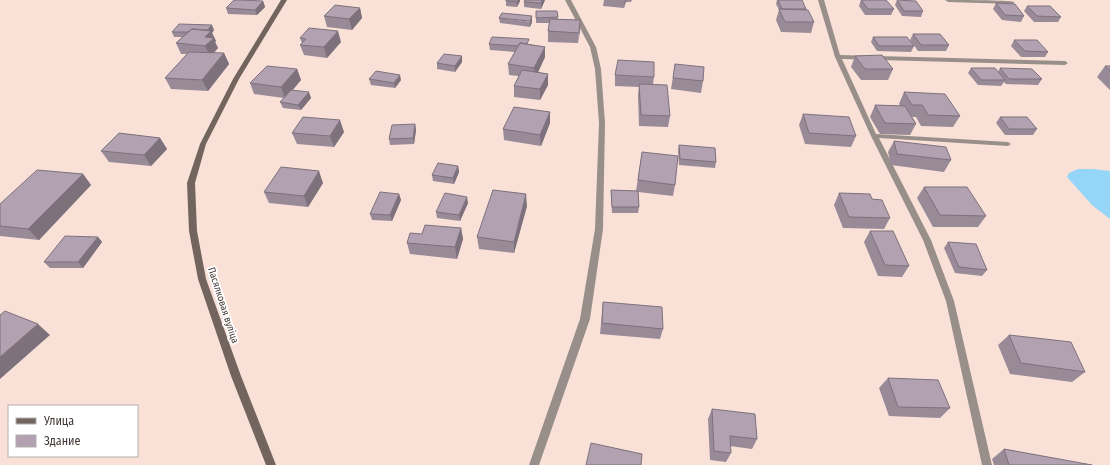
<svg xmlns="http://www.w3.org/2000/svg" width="1110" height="465" viewBox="0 0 1110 465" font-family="'Fira Sans Condensed',sans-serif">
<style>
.water{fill:#94d5f8}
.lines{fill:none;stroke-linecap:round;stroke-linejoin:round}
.minor{fill:#988f8a;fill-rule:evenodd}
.secondary{fill:#72655e;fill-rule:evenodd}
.wall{fill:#998a98}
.shaded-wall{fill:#7d717c}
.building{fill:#b2a1b1;stroke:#7d717c}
.labels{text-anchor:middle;stroke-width:3.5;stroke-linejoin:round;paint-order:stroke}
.street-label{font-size:10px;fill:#413734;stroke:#fff}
</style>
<rect width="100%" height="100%" fill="#f9e1d8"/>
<path class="water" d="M1078,169H1093L1110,171V219L1092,205L1067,177L1069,173Z"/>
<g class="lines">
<path class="minor" d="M565,0H571L596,47L601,69L605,123L603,229L590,319L539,465H529L580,319L595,229L599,123L595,69L590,47Z
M818,0H824L840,55L1065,61L1068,63L1065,65L842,59L876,134L1008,142L1011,144L1008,146L879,138L931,240L954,301L992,465H982L946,301L923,240L871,136L835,57Z
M945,0C957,0 1008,0 1015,2L1012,4L948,2Z"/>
<path class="secondary" d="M281,0H287L239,79L206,144L195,183L197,231L206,279L241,376L276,465H266L231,376L198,279L189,231L187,183L200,144L233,79Z"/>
</g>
<path class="wall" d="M506,0H520V1L517,7L506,6Z
M525,0H545L541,9L524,7V2Z
M600,0H632L631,2H626L624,8L603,6L604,0Z
M777,0H802L806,9L814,22L811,33L781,32L776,20L779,10L776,4Z
M861,0L894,9L891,15H865L859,6Z
M897,0L923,11L921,17L902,16L895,5Z
M263,1L265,7L257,15L228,14L226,8Z
M996,3L1024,16L1021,22L1002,20L993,9Z
M1027,6L1061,17L1058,22H1034L1024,11Z
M360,8L362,18L352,30L327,27L324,16Z
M536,11H557L558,19L580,20L578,43L548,42V31L549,23H536Z
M499,18L532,22L530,27L500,23Z
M214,30L212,33L216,41L215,42L218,48L214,53H224L229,64L208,91L171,89L165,78L187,54H181L176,43L182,37H174L172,32Z
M913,34L949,45L946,51H918L910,40Z
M873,37L914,46L911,52L877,51L871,42Z
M300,38L341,42L327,58L304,55L300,45L302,43Z
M1014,40L1048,52L1045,57H1021L1011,46Z
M489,44H529L545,47V57L538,72L548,74V85L540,100L514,97V86L519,76L509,75L508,64L515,52L490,50Z
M462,56V62L455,72L437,69V63Z
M855,56L893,69L888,80H861L851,67Z
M675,64L703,81L701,93L671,89Z
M1105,66H1110V90L1097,77Z
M971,68L998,72L1000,68L1042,79L1038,85L1006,84L1004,82L1001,86L978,85L968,73Z
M297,69L301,80L293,90L311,98L301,110L283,108L280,102L284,98L254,94L250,83Z
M615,75L654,77L653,84L670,116L668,127L639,126L638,95L639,87L615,86Z
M369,79L401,80L395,88L371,85Z
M904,92L960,116L953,127L921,126L916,117H912L916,124L910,135L880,134L870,117L875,105L900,106L899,104Z
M550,112V123L541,146L504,140L503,129Z
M803,114L856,136L851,147L805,144L799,125Z
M1000,117L1037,129L1033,135H1005L996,123Z
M415,124L416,130L414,144L390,145L389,139Z
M344,132L334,147L297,144L292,133Z
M160,138L167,149L151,166L109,162L101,151Z
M894,141L951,160L944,172L891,165L888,152Z
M679,145L716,162L715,168L679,165L678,151Z
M642,152L675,185L673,196L638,192L639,207L638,213H612L611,196V190L636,191Z
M458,166L459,172L454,184L433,181L432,175Z
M83,174L91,185L39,240L0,236V204Z
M323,183L308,207L269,203L264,192Z
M924,187L986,216L978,227H933L917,198Z
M839,193L872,199L890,218L884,229L843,228L834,205Z
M399,194L401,200L392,221L372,220L370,214Z
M468,203L460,221L437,218L436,212Z
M527,206L514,253L479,249L477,237Z
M461,228L463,239L457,259L410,254L407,243L422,234Z
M870,231L909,266L902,277L878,276L864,242Z
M98,237L102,242L83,268H50L44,262Z
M948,242L987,270L982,276L955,273L944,248Z
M603,302L663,329L660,339L600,334Z
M1009,335L1085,372L1072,382L1010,374L998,345Z
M888,378L950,408L940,418L889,416L879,388Z
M712,409L757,439L752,449L730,446L731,453L726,462L710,460L708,419Z
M1004,449L1092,465H994L992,459Z"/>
<path class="shaded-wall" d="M518,0H520V1L517,7V2Z
M542,0H545L541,9V3Z
M625,0H626L624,8Z
M263,1L265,7L257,15L255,10Z
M360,8L362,18L352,30L349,19Z
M532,16V22L530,27V21Z
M580,20V31L578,43L579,33Z
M212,25L214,30L212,33L216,41L215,42L218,48L210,56L205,46V33Z
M338,31L341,42L327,58L324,47Z
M545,47V57L535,79L534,68Z
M224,53L229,64L208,91L202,80Z
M462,56V62L455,72V66Z
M297,69L301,80L285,98L281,87Z
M548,74V85L540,100V89Z
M400,75L401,80L395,88L394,83Z
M309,92L311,98L301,110L298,105Z
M550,112V123L541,146L540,135Z
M340,120L344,132L334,147L330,136Z
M415,124L416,130L414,144L413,138Z
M160,138L167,149L151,166L144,155Z
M458,166L459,172L454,184L453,178Z
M319,171L323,183L308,207L304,196Z
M83,174L91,185L39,240L28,229Z
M399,194L401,200L392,221L390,215Z
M526,194L527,206L514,253V242Z
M467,197L468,203L460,221L459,215Z
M461,228L463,239L457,259L455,247Z
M98,237L102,242L83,268L78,262Z
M38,324L50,335L0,379V357Z"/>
<path class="building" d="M234,0H239L263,1L255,10L226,8Z
M506,0H518L517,2L506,1Z
M525,0H542L541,3L524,2Z
M778,0H802L806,9H782Z
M861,0H886L894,9H868Z
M897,0L916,1L923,11H904Z
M996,3L1015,4L1024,16L1005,15Z
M335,5L360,8L349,19L324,16Z
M1027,6H1050L1061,17L1037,16Z
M779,9L808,10L814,22H785Z
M536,11H557L558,17L536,18Z
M502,13L532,16L530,21L499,18Z
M550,19L580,20L579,33L548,31Z
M179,24L212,25L207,30L192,29L188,32H172Z
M309,28L338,31L324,47L300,45L306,39L300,38Z
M192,29L211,31L205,37L214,38L205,46L176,43Z
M913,34H940L949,45H921Z
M492,37L529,39L527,44L520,43L518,46L489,44Z
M873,37H907L914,46H879Z
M1014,40H1037L1048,52L1025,51Z
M520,43L545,47L534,68L508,64Z
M189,52L224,53L202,80L165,78Z
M444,54L462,56L455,66L437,63Z
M882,55L893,69H865L855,56Z
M618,60L654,62V77L615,75Z
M675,64L704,67L703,81L673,78Z
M267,66L297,69L281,87L250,83Z
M1105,66H1110V71Z
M971,68H995L1005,80H981Z
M1000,68L1032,69L1042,79H1009Z
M522,70L548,74L540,89L514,86Z
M376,71L400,75L394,83L369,79Z
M639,84L667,85L670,116L641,115Z
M291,90L309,92L298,105L280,102Z
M904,92L945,94L960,116L928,115L922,105H912Z
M875,105L905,106L916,124L885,123Z
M514,107L550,112L540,135L503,129Z
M803,114L849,117L856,136L809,133Z
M303,117L340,120L330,136L292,133Z
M1000,117H1027L1037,129H1009Z
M415,124L413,138L389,139L392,125Z
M119,133L160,138L144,155L101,151Z
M894,141L946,147L951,160L897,154Z
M679,145L715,148L716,162L680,159Z
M642,152L678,156L675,185L638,180Z
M438,163L458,166L453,178L432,175Z
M281,167L319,171L304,196L264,192Z
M37,170L83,174L28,229L0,226V204Z
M924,187H967L986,216L940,215Z
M493,190L526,194L514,242L477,237Z
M611,190L638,191L639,207H612Z
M380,192L399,194L390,215L370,214Z
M445,193L467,197L459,215L436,212Z
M839,193L870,194L872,199L882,200L890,218L849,217Z
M425,225L461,228L455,247L407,243L410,233L422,234Z
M870,231H893L909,266L885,265Z
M65,236L98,237L78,262H44Z
M948,242L976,244L987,270L959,267Z
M603,302L662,307L663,329L602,323Z
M5,311L38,324L0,357V315Z
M1009,335L1071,342L1085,372L1021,363Z
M888,378L938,380L950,408L898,407Z
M712,409L755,414L757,439L730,436L731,453L714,451Z
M591,443L642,454L641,465H586Z
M1004,449L1092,465H1009Z"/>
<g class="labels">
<g class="street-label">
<text transform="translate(224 305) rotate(72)" y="4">Пасялковая вуліца</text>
</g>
</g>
<rect x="8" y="405" width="130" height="52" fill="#ffffff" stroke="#b3afae"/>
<rect x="16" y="418" width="20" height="6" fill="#72655e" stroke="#b3afae"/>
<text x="44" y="425" font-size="12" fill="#413734">Улица</text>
<rect x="16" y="435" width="20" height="12" fill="#b2a1b1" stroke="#b3afae"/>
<text x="44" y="445" font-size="12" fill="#413734">Здание</text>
</svg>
